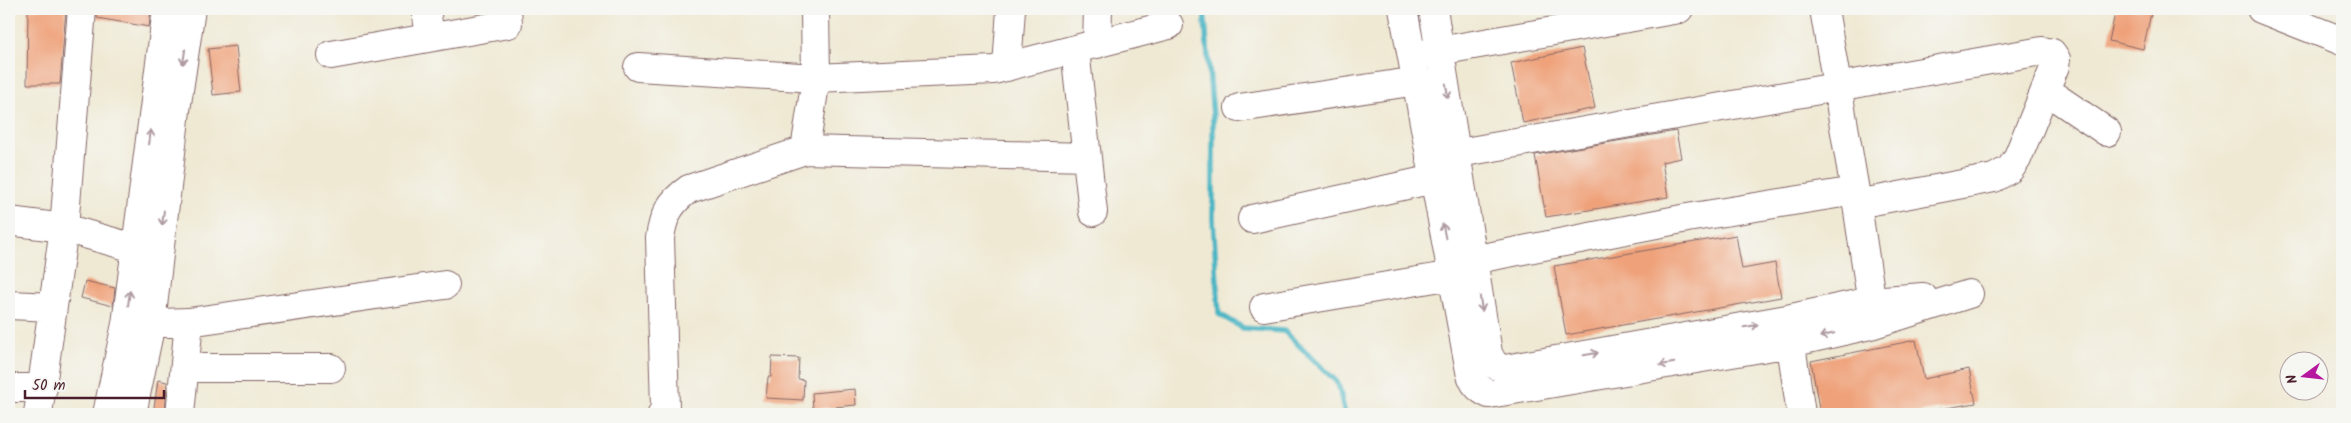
<svg xmlns="http://www.w3.org/2000/svg" width="2351" height="423" viewBox="0 0 2351 423" font-family="Kalam,sans-serif">
<style>
.lines{fill:none;stroke-linecap:round;stroke-linejoin:round}
.stream{stroke:#48b5c4;stroke-width:5.5}
.building{fill:#efa27a}
.minor-casing{stroke:#846666;stroke-width:30}
.minor{stroke:#fff;stroke-width:28}
.oneway{stroke:#ae9aa0}
</style>
<rect width="100%" height="100%" fill="#f6f6f2"/>
<filter id="ink" filterUnits="userSpaceOnUse"><feTurbulence type="fractalNoise" baseFrequency=".02" numOctaves="2"/><feDisplacementMap in="SourceGraphic" scale="10" xChannelSelector="R" yChannelSelector="G"/><feConvolveMatrix kernelMatrix="1 2 1 2 8 2 1 2 1" color-interpolation-filters="sRGB"/></filter>
<filter id="wash" filterUnits="userSpaceOnUse"><feTurbulence type="fractalNoise" baseFrequency=".0096" numOctaves="4" result="noise"/><feDisplacementMap in="SourceGraphic" scale="20" xChannelSelector="R" yChannelSelector="G"/><feGaussianBlur stdDeviation="1.12" result="paint"/><feColorMatrix in="noise" values="0 0 0 0 0 0 0 0 0 0 0 0 0 0 0 0 0 1.4 0 .05"/><feComposite in="paint" operator="in"/></filter>
<g filter="url(#wash)">
<rect width="100%" height="100%" fill="#efe9d3"/>
<g class="lines">
<path class="stream" d="M1204,9L1213,116V219L1219,314L1243,328L1284,331L1338,383L1345,414"/>
</g>
<g id="blocks">
<path class="building" d="M28,9H66L60,84H27Z
M97,9H151L149,27L97,18Z
M2116,9H2152L2143,49L2109,41Z
M236,46L241,92L213,95L208,49Z
M1582,48L1595,108L1523,123L1511,63Z
M1676,131L1681,158L1662,162L1668,197L1546,217L1535,155Z
M1736,235L1742,269L1775,263L1781,297L1566,335L1554,266Z
M85,281L115,288L113,306L81,298Z
M1916,340L1924,379L1969,369L1976,403L1911,414H1820L1811,361Z
M772,357L799,358L798,379L804,380L803,400L766,398L768,377H771Z
M158,380L167,382L165,414H153Z
M855,389L856,405L813,409L812,393Z"/>
</g>
</g>
<g filter="url(#ink)">
<use href="#blocks" fill-opacity="0" stroke="#846666" stroke-width="1"/>
<g class="lines">
<g class="minor-casing">
<path id="minor" d="M426,9L430,37
M1403,9L1470,371C1473,383 1478,389 1489,394L1790,343L1874,324L1969,294
M1433,9L1488,353C1492,362 1495,367 1505,369L1787,319L1871,301L1923,297
M1824,9L1855,191L1874,318
M2261,9L2342,41
M1097,44L1098,9
M1075,50L1093,212
M1422,54L1679,9
M331,55L508,24L507,9
M638,67L816,78L994,70L1169,25
M1007,67L1011,9
M2045,90L2107,132
M1239,108L1417,81
M805,150L816,78L815,9
M1430,158L2042,51L2052,53L2056,59L2055,66L2017,159L2010,169L1994,178L1857,204
M1252,219L1434,179
M9,221L64,228L152,253
M1457,263L1687,218L1855,191
M9,305L53,307
M1264,307L1453,275
M132,324L189,322L445,285
M1788,324L1801,414
M185,368H331
M9,388H43
M38,414L64,228L82,9
M107,414L126,324L167,9
M132,414L151,323L176,110L191,9
M180,414L189,322
M662,414L665,407L660,238C663,216 670,202 689,189L805,150L1087,157"/>
</g>
<use href="#minor" class="minor"/>
</g>
<defs><path id="oneway-shaft" d="M-6 0H5M1.5-3L5.5 0L1.5 3" fill="none" stroke-width="1.6" stroke-linecap="round" stroke-linejoin="round" transform="scale(1.25)"/></defs>
<g class="oneway">
<use href="#oneway-shaft" transform="translate(184 57) rotate(99)"/>
<use href="#oneway-shaft" transform="translate(1447 91) rotate(81)"/>
<use href="#oneway-shaft" transform="translate(150 137) rotate(-83)"/>
<use href="#oneway-shaft" transform="translate(163 218) rotate(97)"/>
<use href="#oneway-shaft" transform="translate(1444 231) rotate(-101)"/>
<use href="#oneway-shaft" transform="translate(129 298) rotate(-83)"/>
<use href="#oneway-shaft" transform="translate(1481 304) rotate(82)"/>
<use href="#oneway-shaft" transform="translate(1751 326) rotate(-10)"/>
<use href="#oneway-shaft" transform="translate(1827 335) rotate(167)"/>
<use href="#oneway-shaft" transform="translate(1591 354) rotate(-10)"/>
<use href="#oneway-shaft" transform="translate(1667 364) rotate(170)"/>
</g>
</g>
<rect width="2351" height="423" fill="none" stroke="#f6f6f2" stroke-width="30"/>
<g transform="translate(2304 376) rotate(255)"><circle r="24" fill="#f6f6f2" stroke="#b1a0a2"/>
<path d="M0-4L9 19L0 12L-9 19Z" fill="#b5179e"/>
<text y="-8" font-size="14" font-weight="bold" text-anchor="middle" fill="#4a1f2b">N</text>
</g>
<path d="M25 390v8h139v-8" fill="none" stroke="#4a1f2b" stroke-width="2.5"/>
<text x="32" y="390" font-size="15" fill="#4a1f2b" stroke="#f6f6f2" stroke-width="4" paint-order="stroke">50 m</text>
</svg>
